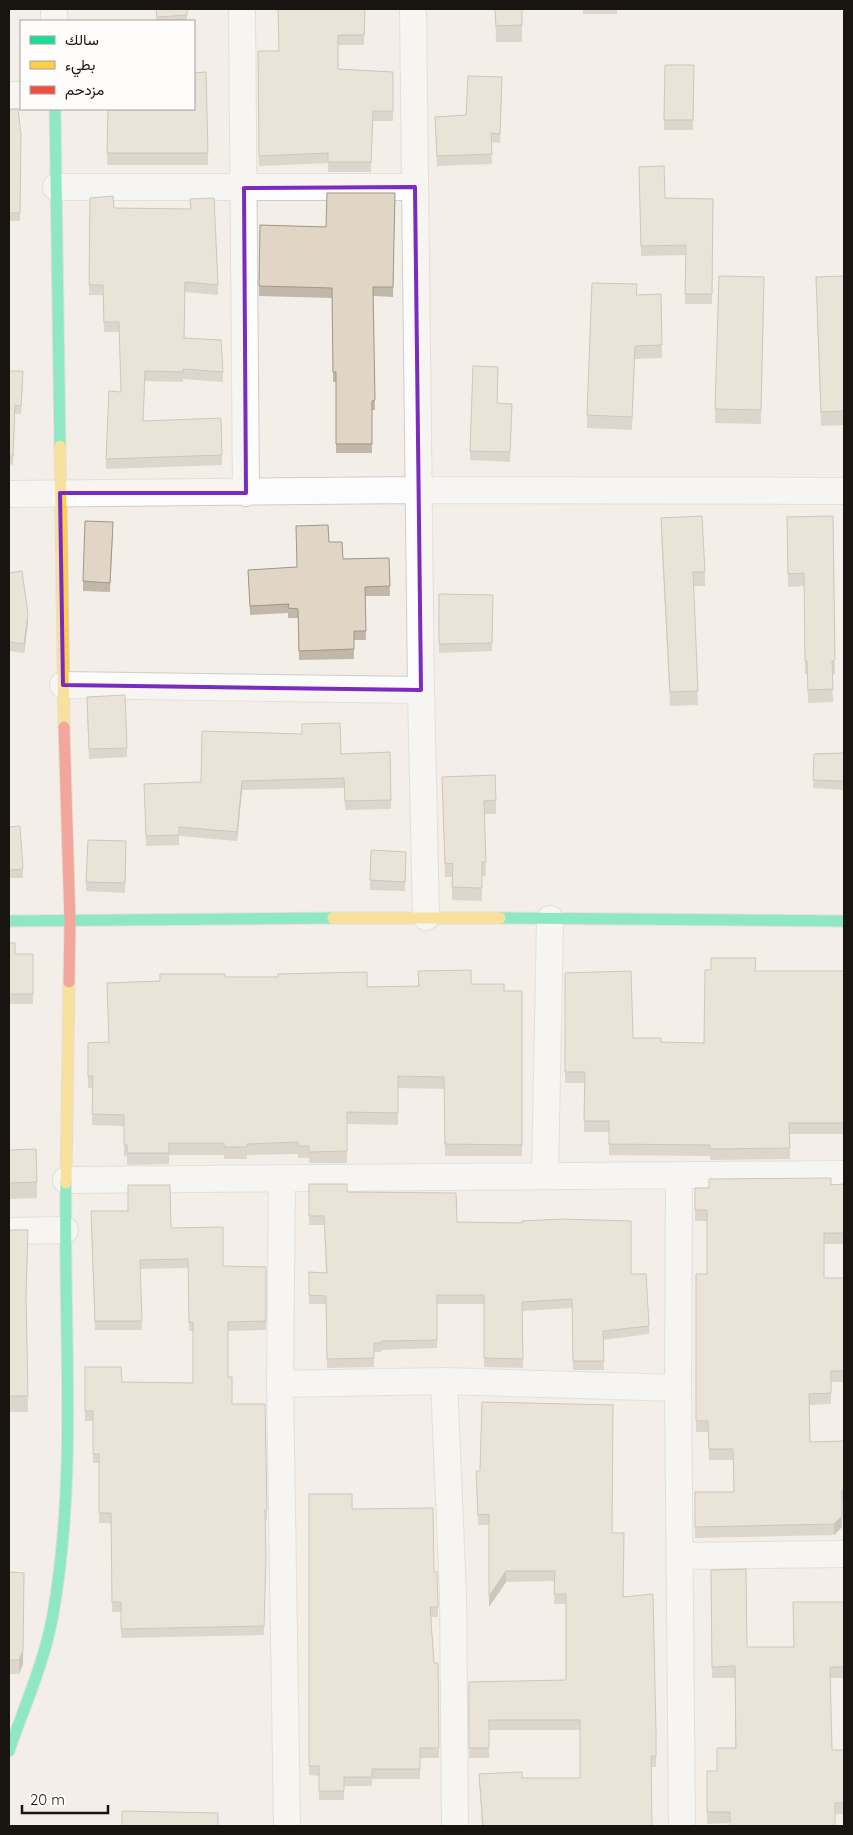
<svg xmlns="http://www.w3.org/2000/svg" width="853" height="1835" viewBox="0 0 853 1835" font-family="Quicksand,Vazirmatn,sans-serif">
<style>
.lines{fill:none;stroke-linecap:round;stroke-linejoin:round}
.street-casing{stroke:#d0ccc8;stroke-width:28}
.fast-casing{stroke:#d0ccc8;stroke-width:13}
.slow-casing{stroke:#d0ccc8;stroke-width:13}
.jam-casing{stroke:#d0ccc8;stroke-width:13}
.street{stroke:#fdfcfc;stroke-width:26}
.fast{stroke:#16e098;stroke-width:11}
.slow{stroke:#ffcf43;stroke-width:11}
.jam{stroke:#f24e42;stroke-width:11}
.wall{fill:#c2b8aa}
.shaded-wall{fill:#9e968b}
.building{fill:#e1d6c6;stroke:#9e968b}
.marked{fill:none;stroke:#7b2cbf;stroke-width:4;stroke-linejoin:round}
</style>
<rect width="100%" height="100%" fill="#f3eee8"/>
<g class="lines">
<g class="street-casing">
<path id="street" d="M54,9V21
M242,9L246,493
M413,9L421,690L426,917
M9,95H21
M56,187H415
M9,494L418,490L844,491
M63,685L421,690
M545,1176L550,919
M679,1176L678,1388L682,1826
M282,1179L280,1384L287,1826
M66,1180L844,1174
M9,1231L65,1230
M444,1381L453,1594L455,1826
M280,1384L444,1381L678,1388
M681,1556L844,1554"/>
</g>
<g class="fast-casing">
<path id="fast" d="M55,109L60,446
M500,918L844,921
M9,921L333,918
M9,1751C24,1707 45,1661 53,1614C78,1472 63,1326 66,1183"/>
</g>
<g class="slow-casing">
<path id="slow" d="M60,446L64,727
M333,918H500
M66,1183L69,982"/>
</g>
<g class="jam-casing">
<path id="jam" d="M64,727L70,921L69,982"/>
</g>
<use href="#street" class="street"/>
<use href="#fast" class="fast"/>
<use href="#slow" class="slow"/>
<use href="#jam" class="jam"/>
</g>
<path class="wall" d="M156,9H224V10L187,9V21H156Z
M365,9L364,45H338V69L393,72V121H373L371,172H328V163L259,166L258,51H279Z
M495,9H522V42H496Z
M583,9H617V14H583Z
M665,65H694L693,130H664Z
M502,77L500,143L491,142L492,164L437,166L435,117L466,115Z
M108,109L208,153V165H107Z
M9,110L21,134L20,221H9Z
M639,177L665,198L713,199L712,304H685L686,255L641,256Z
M395,193L393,297L373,296L375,410H372V453H336V382H333L332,298L259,296L260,225L326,227Z
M90,198L114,208L190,209V199L218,285V295L185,292L184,338L223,372V382L183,379V382L145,381L143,421L222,455V465L106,469V459L121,392L119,332H104L103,295H89Z
M844,276V425L821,426L816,277Z
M764,291L761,424L715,423V409Z
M637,295L662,345V358L635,359L632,430L587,428V415Z
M9,371L23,380L21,414H15L13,465L9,464Z
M498,376L497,403L512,404L510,462L470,460V451Z
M833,516L835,674H832L833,702L808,703L807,674H805L804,586L788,587L787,517Z
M661,518L705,572V586H693L698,705L670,706L661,532Z
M113,532L110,592L83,591V581Z
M329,542L343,559L389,558L390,596H365L366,640H354V659L299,660L298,618H288V613L250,615L248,570L297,567Z
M9,573L28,622L24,653L9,651Z
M439,594L493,595L492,651L439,653Z
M87,707L127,748V757L89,759Z
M390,752L391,809L345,810L344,788L242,790L237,841L179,836V845L146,846L144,784L201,782L341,754Z
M844,753V790L813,788L814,754Z
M442,777L496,800V814H484L486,876H482V901L452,900V877H445Z
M9,827L23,869V878H9Z
M126,841L125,893L86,891V882Z
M406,861L405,891L370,890V880Z
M9,943L15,954H33V1004H9Z
M418,971L504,991H522V1156H445L444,1089L398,1088V1125L347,1124V1163H309V1158H298V1154L247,1155V1159H224V1155H169V1164L127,1165V1156H124V1126L92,1125V1088H88V1043L109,1042L160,981L225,977L367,987L418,986Z
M756,971H844V1134H790V1159L710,1160V1156L609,1155V1132H584V1083H565V973L633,1038L661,1042L704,1043Z
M9,1150L37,1182V1198L9,1199Z
M309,1184L347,1192L457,1222L631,1274L649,1326V1334L603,1340L604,1370H573L572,1308L523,1311V1368L484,1367V1304H437V1348L381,1350V1352H374V1367L327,1368L326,1304H309V1272L326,1273L324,1225H309Z
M844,1184V1244H824V1278H844V1382H831V1404L809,1405L810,1442L844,1441V1501H842V1527L834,1535L695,1538V1492H734L733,1460H709L708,1432H696V1274H707V1221H695V1188Z
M91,1220L171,1228L223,1266L266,1267V1330L228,1331V1377L232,1404H265L267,1520H265L264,1635L121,1638V1612H112L111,1523H99V1463H93V1421H85V1367L122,1382L193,1383V1331H189L188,1268L140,1269L142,1330H95Z
M9,1230L28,1246L26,1305L28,1412H9Z
M476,1471L612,1533L623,1597L656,1742V1767H651L652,1826H482L479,1774L522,1778H580V1730H489V1758H469V1682L566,1680V1604H554L555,1581L506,1582L489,1607V1525H478Z
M309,1494L352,1509L434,1572L438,1607V1617H431L434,1663H438L439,1758H420V1779H372V1786H344V1800H319V1776L309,1775Z
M711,1570L747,1647H794L844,1602V1678H830L832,1750H844V1814H835L730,1823L707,1824V1771H717L735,1748V1678H712Z
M9,1572L23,1664L19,1674H9Z"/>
<path class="shaded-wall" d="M28,614V622L24,653V644Z
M242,781V790L237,841V832Z
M842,1516V1527L834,1535V1524Z
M506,1571V1582L489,1607V1596Z
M24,1573L23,1664L19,1674V1660Z"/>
<path class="building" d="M156,9H187V15L157,17Z
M278,9H365L364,35H338V69L393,72V111H373L371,162H328V153L259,156L258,51H279Z
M495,9H522V25L496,26Z
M665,65H694L693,120H664Z
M206,72L208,153H107L108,109H194V73Z
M468,76L502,77L500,134L491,133L492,154L437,156L435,117L466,115Z
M18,109L21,134L20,213H9V110Z
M664,166L665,198L713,199L712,294H685L686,245L641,246L639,167Z
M327,193H395L393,287H373L375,400L372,401V444H336V372H333L332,288L259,286L260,225L326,227Z
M113,196L114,208L191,209L190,199L214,198L218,285L185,282L184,338L221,340L223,372L183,369V372L145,371L143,421L221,418L222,455L106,459L109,391L121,392L119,322H104L103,285H89L90,198Z
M719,276L764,277L761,410L715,409Z
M844,276V411L821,412L816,277Z
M592,283L637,284L636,295L661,294L662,345L635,346L632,417L587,415Z
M473,366L498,367L497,403L512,404L510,452L470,451Z
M9,371H23L21,406L15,405L13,456H9Z
M702,516L705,572H693L698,691L670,692L661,518Z
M833,516L835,660L832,661L833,689L808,690L807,661H805L804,573L788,574L787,517Z
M85,521L113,522L110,583L83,581Z
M328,525L329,542H342L343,559L389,558L390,586L365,587L366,631H354V649L299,651L298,609L288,608L289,604L250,606L248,570L297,567L296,526Z
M22,571L28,614L24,644L9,642V573Z
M439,594L493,595L492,643L439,644Z
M125,695L127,748L89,749L87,697Z
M340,723L341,754L390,752L391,800L345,801L344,778L242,781L237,832L179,827V835L146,836L144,784L201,782L202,731L302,734V724Z
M844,753V781L813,780L814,754Z
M495,775L496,800L484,801L486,862H482V888L452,887L453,863L445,864L442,777Z
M20,826L23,869L9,870V827Z
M88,840L126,841L125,883L86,882Z
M371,850L406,852L405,882L370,880Z
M9,943H15V954H33V994H9Z
M711,958H756L755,971H844V1123H789L790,1148L710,1149V1145L609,1144V1121H584L585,1072H565V973L631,971L633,1038H661V1042L704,1043L705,970H711Z
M471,970V984H504V991H522V1145L445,1144L444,1077L398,1076V1113L347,1112V1151L309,1152V1146H298V1142L247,1144V1147H224V1143H169V1153H127V1145H124V1115L92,1114L93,1076H88V1043L109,1042L107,983L160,981V974H225V977H278V974L367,972V987L419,986L418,971Z
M36,1149L37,1182L9,1183V1150Z
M831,1178V1185L844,1184V1233H824V1278H844V1371H831V1393L809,1394L810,1442L844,1441V1490H842V1516L834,1524L695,1527V1492H734L733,1449H709L708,1421H696V1274H707V1210H695V1188H709V1179Z
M309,1184H347V1192L456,1193L457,1222L522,1223V1221L562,1219L631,1221V1274H646L649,1326L603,1331L604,1361H573L572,1299L522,1302L523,1359L484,1358V1295H437V1340L381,1341V1343H374V1358L327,1359L326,1296L309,1295V1272L327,1273L324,1216H309Z
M128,1185H170L171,1228L223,1227V1266L266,1267V1321L228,1322V1377H232V1404H265L267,1510H265L266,1557L264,1626L121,1629V1602H112L111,1513H99V1454H93V1411H85V1367H121L122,1382L193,1383V1322H189L188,1259L140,1260L142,1321H95L91,1211H128Z
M9,1230H28L26,1295L28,1396H9Z
M482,1402L613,1405L612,1533H624L623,1597L653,1594L656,1732V1756H651L652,1826H483L479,1774L522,1772V1778H580V1720H489V1748H469V1682L566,1680V1594H554L555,1571H506L489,1596V1514L478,1515L476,1471H480Z
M309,1494H352V1509L433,1508L434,1572H437L438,1607H430L434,1663H438L439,1748H420V1769H372V1777H344V1791H319V1766H309Z
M746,1569L747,1647H794L793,1602H844V1667H830L832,1750H844V1803H835V1826H730V1812H707V1771H717V1748H736L735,1666L712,1667L711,1570Z
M9,1572L24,1573L23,1650L19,1660H9Z
M122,1811L218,1813V1826H122Z"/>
<path d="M0 0H853V1835H0ZM415,187L421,690L63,685L60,493H246L244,188Z" fill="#f3eee8" fill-opacity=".55" fill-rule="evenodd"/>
<path class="marked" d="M415,187L421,690L63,685L60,493H246L244,188Z"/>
<rect width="853" height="1835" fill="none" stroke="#181511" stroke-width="20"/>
<rect x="20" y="20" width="175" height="90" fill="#fffdfb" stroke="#a3a09d"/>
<rect x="30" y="36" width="25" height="8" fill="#16e098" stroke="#a3a09d"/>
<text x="65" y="45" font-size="15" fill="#181511">سالك</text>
<rect x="30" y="61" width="25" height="8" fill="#ffcf43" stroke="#a3a09d"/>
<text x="65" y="70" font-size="15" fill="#181511">بطيء</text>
<rect x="30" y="86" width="25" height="8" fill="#f24e42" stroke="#a3a09d"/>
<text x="65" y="95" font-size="15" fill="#181511">مزدحم</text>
<path d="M22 1805v8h86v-8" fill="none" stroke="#181511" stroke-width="2.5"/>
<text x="30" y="1805" font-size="15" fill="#181511" stroke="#fffdfb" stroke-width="4" paint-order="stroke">20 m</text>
</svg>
